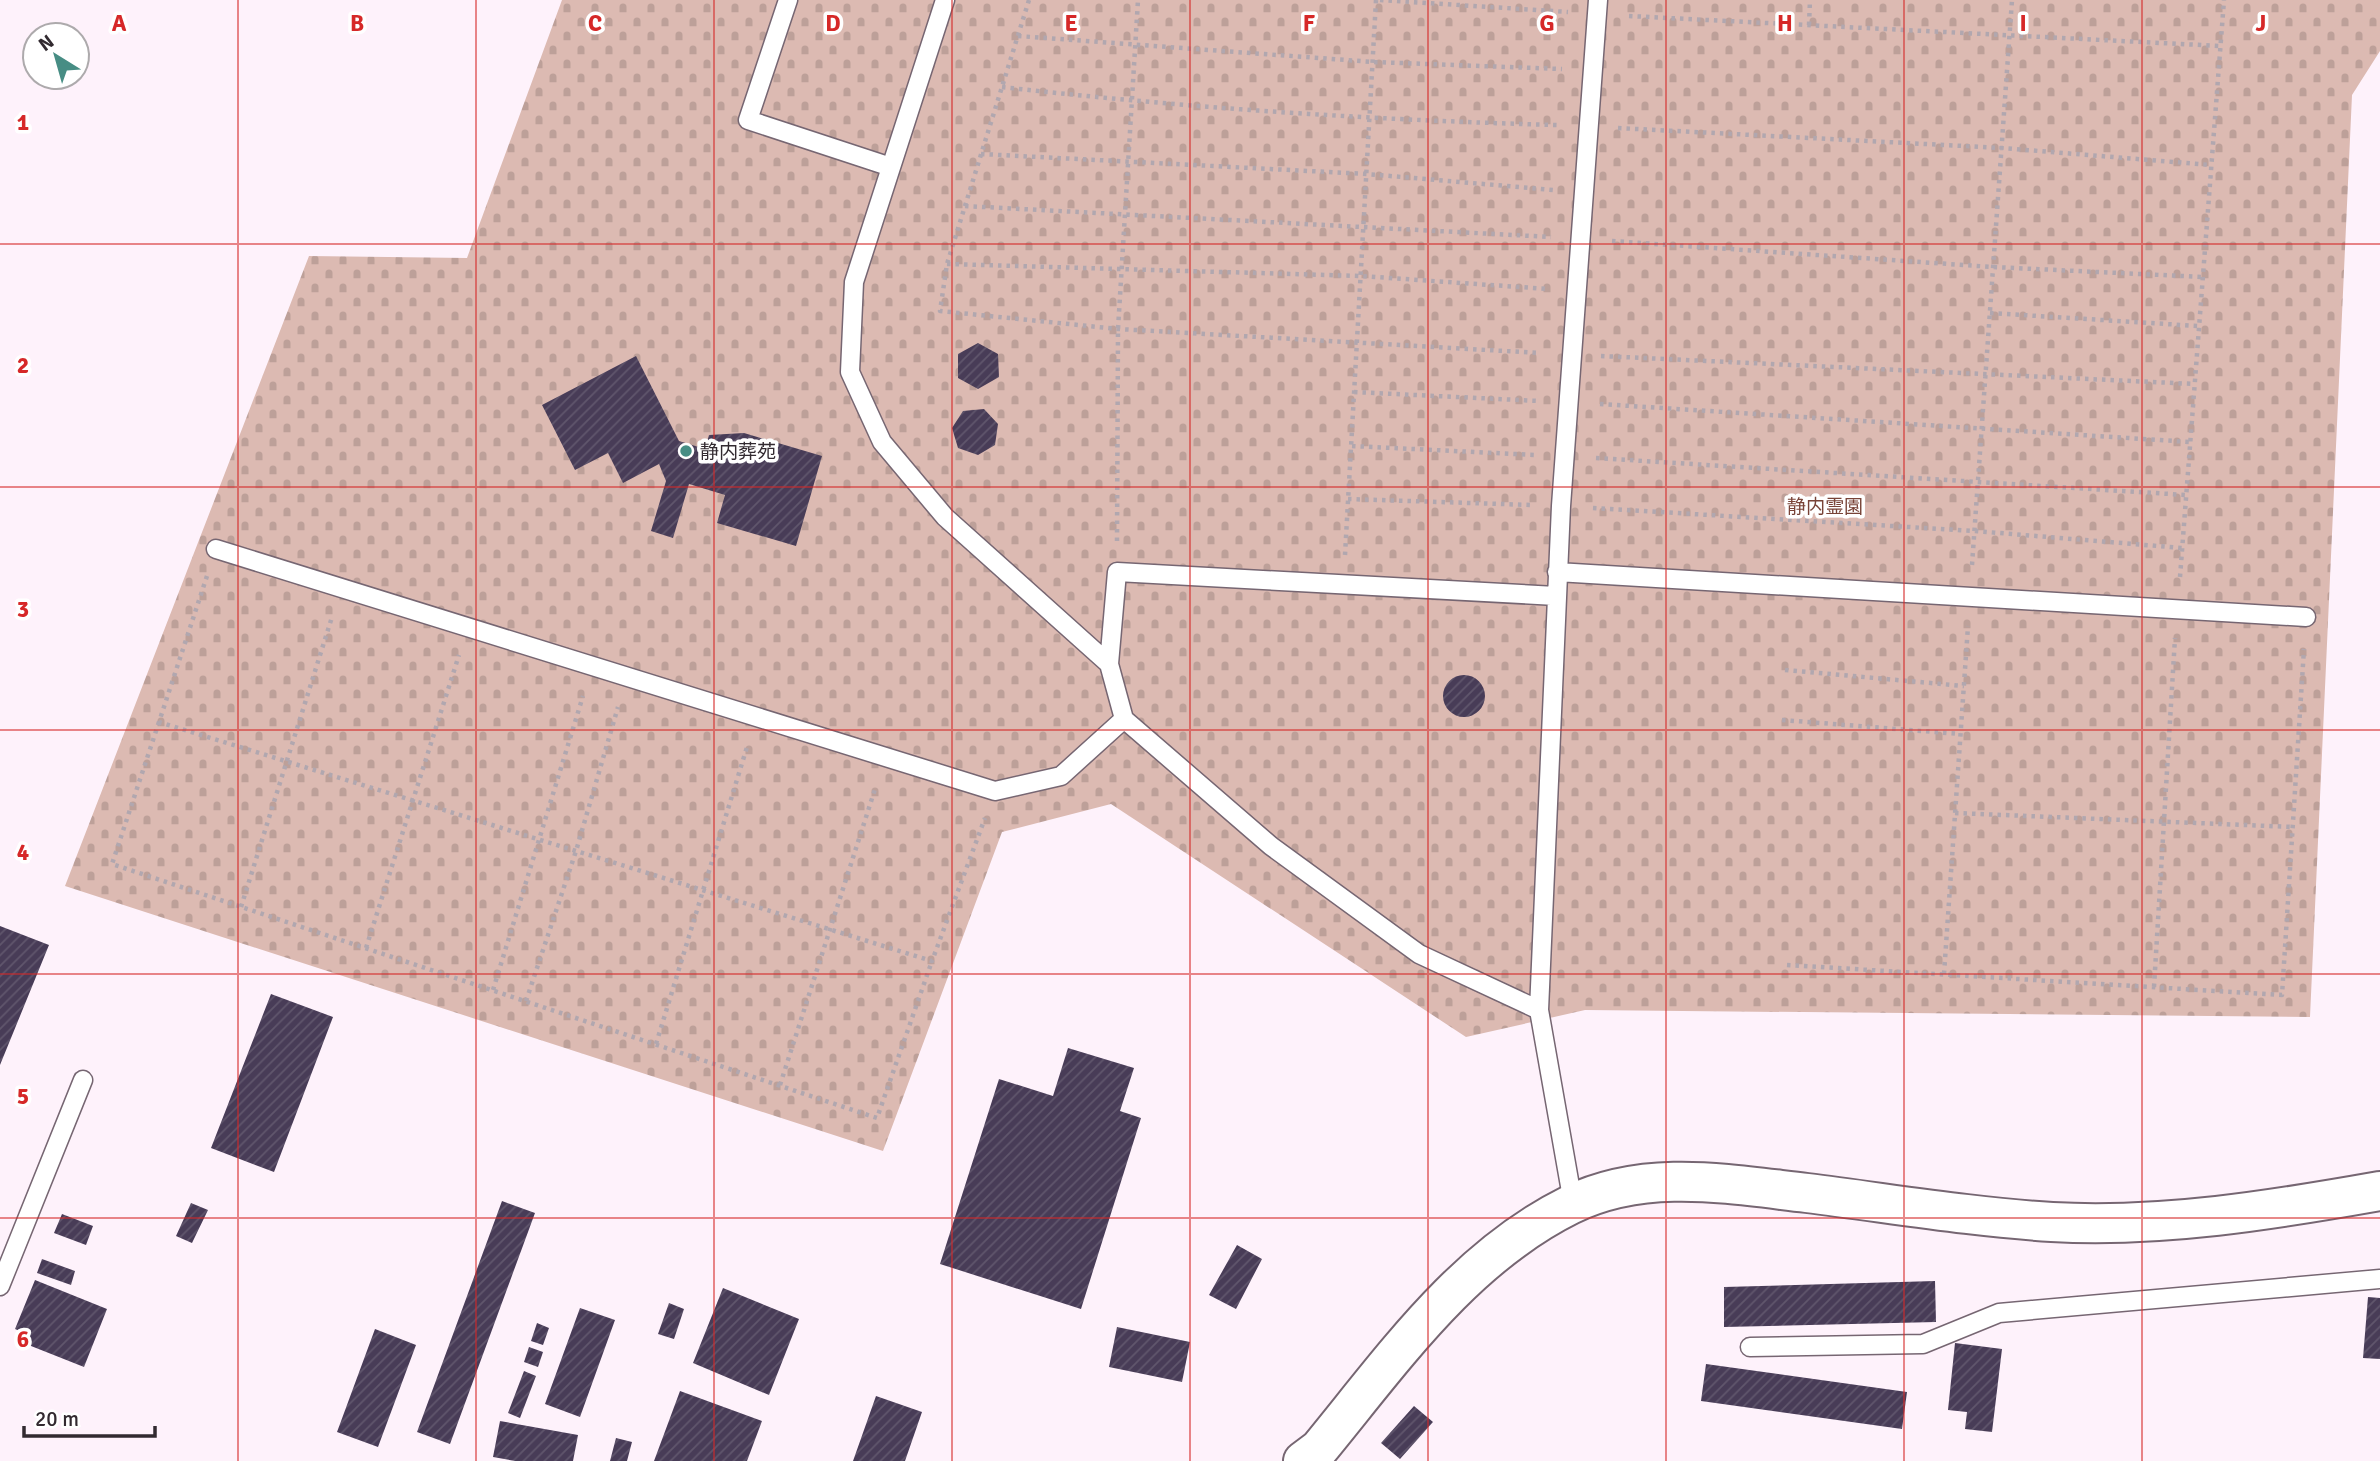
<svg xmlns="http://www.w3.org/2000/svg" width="2380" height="1461" viewBox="0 0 2380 1461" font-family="Signika,'Noto Sans JP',sans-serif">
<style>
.cemetery{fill:url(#cemetery-stones)}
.building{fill:url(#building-hatch)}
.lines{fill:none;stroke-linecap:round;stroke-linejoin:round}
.lane-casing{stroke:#766672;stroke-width:21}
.secondary-casing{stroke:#766672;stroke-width:42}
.path{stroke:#b1a7af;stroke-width:4.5;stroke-dasharray:3.5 5;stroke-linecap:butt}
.lane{stroke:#fff;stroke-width:18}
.secondary{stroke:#fff;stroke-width:38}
.grid{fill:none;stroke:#d62828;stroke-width:2;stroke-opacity:0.55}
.poi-dot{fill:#478d84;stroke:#fff;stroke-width:2.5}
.labels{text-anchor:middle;stroke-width:7;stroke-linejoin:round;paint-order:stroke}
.poi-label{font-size:19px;fill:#322a30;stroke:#fff;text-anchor:start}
.park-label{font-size:19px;fill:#784337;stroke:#fff}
.grid-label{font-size:23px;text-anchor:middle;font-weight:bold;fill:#d62828;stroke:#fff;stroke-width:7;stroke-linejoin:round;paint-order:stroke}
</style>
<defs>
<pattern id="cemetery-stones" width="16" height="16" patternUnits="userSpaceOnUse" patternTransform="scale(1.75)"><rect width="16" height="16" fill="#dcbab2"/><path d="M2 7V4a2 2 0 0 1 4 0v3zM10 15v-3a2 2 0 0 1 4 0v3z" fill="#bda099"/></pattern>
<pattern id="building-hatch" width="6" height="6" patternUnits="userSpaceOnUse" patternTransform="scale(1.75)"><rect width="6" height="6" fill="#483c57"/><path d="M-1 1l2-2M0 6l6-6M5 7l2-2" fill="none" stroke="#60566c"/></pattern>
</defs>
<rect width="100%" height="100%" fill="#fef2fb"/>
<path class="cemetery" d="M562,0H2380V51L2352,95L2310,1017L1585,1010L1466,1037L1111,804L1002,832L883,1151L65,886L309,256L467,258Z"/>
<path class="building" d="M978,343L998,354L999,377L978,389L958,378V354Z
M636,356L679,441L705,449L709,435L744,433L822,456L796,546L717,523L725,495L689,484L673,538L651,531L666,481L659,464L623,483L608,453L575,470L542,405Z
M984,409L998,424L995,445L978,455L958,448L952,428L963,411Z
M1443 696a21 21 0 1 1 42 0a21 21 0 1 1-42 0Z
M0,926L49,945L0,1065Z
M271,994L333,1017L274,1172L211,1148Z
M1068,1048L1134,1068L1120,1111L1141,1118L1081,1309L940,1264L999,1079L1053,1096Z
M502,1201L535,1213L450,1444L417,1432Z
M191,1203L208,1210L192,1243L176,1236Z
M62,1214L93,1226L86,1245L54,1233Z
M1237,1245L1262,1259L1236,1309L1209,1295Z
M42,1259L75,1271L71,1285L37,1273Z
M35,1280L107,1309L84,1367L26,1344L29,1335L15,1329Z
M1935,1281L1936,1322L1724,1327V1287Z
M723,1288L799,1319L769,1395L693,1363Z
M2368,1297L2380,1298V1359L2363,1358Z
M669,1303L684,1309L674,1339L658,1334Z
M580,1308L615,1320L580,1417L545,1404Z
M537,1323L549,1328L543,1345L531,1341Z
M1117,1327L1190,1342L1182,1382L1109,1367Z
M375,1329L416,1345L378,1447L337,1432Z
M1955,1343L2002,1349L1992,1432L1965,1429L1967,1412L1948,1410Z
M529,1347L543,1352L538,1367L524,1362Z
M1706,1364L1907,1392L1902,1429L1701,1401Z
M524,1371L536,1376L520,1418L508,1413Z
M680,1391L762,1421L747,1461H654Z
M876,1396L922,1412L905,1461H853Z
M1414,1406L1433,1422L1400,1459L1381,1443Z
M500,1421L578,1435L573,1461H515L493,1457Z
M616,1438L632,1442L627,1461H610Z"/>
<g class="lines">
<g class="lane-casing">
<path id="lane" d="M788,0L748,120L891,167
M945,0L854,282L850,372L882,442L945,517L1109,664
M216,549L995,791L1061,776L1124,719
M1557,572L2306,617
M1539,1010L1419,954L1271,846L1124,719L1109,664L1117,572L1556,596
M1573,1203L1539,1010L1561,506L1598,0
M0,1286L83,1080
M1750,1347L1923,1344L1999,1313L2380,1279"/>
</g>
<g class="secondary-casing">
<path id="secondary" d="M1303,1461L1319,1449C1393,1359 1463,1258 1570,1205C1645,1168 1728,1184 1807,1193C1888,1203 1971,1217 2052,1222C2162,1228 2273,1210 2380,1191"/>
</g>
<path class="path" d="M1029,0L947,264L940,311L1118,329L1540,353
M1380,0L1568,12
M1629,16L2220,46
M1809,25L1810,0
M1018,36L1373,62L1562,69
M1002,87C1187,108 1371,120 1557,125
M1618,128L2002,148L2211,165
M981,154L1367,174L1553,190
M965,206L1551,237
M1612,241L1993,267L2203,277
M947,264L1361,276L1548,289
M1990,313L2198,326
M1601,356L2195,384
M1354,392L1539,401
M1600,404L2190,442
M1352,446L1535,455
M1596,458L2186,495
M1348,499L1532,505
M1593,508L1975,531L2182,548
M1117,541L1118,329L1138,0
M1345,555L1376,0
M1972,565L2012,0
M207,576L159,722L932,961L985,818
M2180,577L2224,0
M1785,670L1964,686
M1782,720L1960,734
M159,722L112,864L877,1118L932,961
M1955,813L2293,827
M241,907L332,617
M366,948L459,655
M1787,965L2282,995L2304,649
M1944,974L1968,626
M2154,987L2175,638
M493,990L583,696
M526,1001L576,851L618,707
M656,1044L747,747
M780,1085L876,786"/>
<use href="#lane" class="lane"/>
<use href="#secondary" class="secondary"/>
</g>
<path class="grid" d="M238,0V1461M476,0V1461M714,0V1461M952,0V1461M1190,0V1461M1428,0V1461M1666,0V1461M1904,0V1461M2142,0V1461M0,244H2380M0,487H2380M0,730H2380M0,974H2380M0,1218H2380"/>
<circle class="poi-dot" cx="686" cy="451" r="7"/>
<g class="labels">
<g class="poi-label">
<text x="700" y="458">静内葬苑</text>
</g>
<g class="park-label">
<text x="1825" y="513">静内霊園</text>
</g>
</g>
<g class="grid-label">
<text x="119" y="31">A</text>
<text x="357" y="31">B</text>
<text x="595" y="31">C</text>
<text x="833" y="31">D</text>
<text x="1071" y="31">E</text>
<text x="1309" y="31">F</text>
<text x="1547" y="31">G</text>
<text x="1785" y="31">H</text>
<text x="2023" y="31">I</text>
<text x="2261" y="31">J</text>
<text x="23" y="130">1</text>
<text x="23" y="373">2</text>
<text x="23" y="617">3</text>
<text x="23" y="860">4</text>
<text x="23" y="1104">5</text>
<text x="23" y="1347">6</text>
</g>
<g transform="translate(56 56) rotate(323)"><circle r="33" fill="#ffffff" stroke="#adaaac" stroke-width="2"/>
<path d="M0-5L12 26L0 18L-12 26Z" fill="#478d84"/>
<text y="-10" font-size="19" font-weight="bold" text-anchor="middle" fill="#322a30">N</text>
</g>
<path d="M24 1426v10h131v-10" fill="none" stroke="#322a30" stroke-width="3.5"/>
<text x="35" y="1426" font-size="21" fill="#322a30" stroke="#ffffff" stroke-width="5" paint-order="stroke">20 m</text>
</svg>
